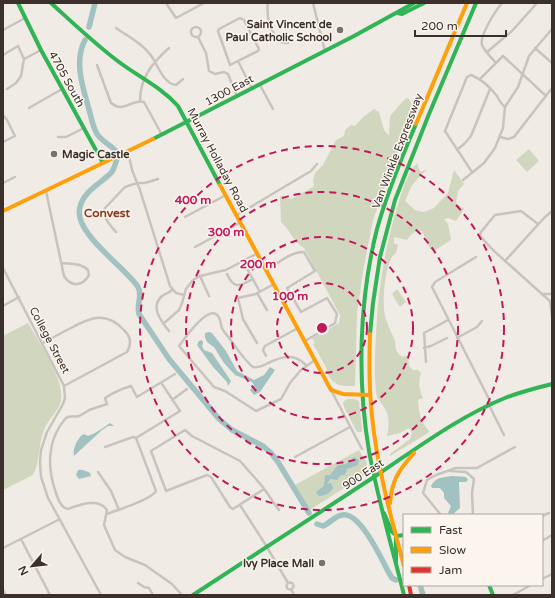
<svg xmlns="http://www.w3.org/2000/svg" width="555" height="598" viewBox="0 0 555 598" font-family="'Varela Round',sans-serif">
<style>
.green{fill:#d1d6bf}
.water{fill:#a1c2c1}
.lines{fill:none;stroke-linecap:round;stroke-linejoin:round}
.river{stroke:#a1c2c1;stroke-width:5.5}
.street{stroke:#c9c3be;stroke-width:2.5}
.fast{stroke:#30b455;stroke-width:4}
.slow{stroke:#ff9f0a;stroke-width:4}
.jam{stroke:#e5322d;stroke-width:4}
.ring{fill:none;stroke:#c2185b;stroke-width:2;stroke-dasharray:7 5}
.poi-dot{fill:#7a716c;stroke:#fbf5ee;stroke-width:1.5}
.labels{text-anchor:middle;stroke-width:3;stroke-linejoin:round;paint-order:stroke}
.poi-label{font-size:11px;font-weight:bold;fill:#3b302b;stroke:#fbf5ee;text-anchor:end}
.street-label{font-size:11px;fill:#3b302b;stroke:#fbf5ee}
.neighbourhood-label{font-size:12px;font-weight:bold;fill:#8c3b22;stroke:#fbf5ee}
.centre{fill:#c2185b;stroke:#fbf5ee;stroke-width:2}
.ring-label{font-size:12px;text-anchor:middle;font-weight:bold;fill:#c2185b;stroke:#fbf5ee;stroke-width:3;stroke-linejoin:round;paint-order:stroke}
</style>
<rect width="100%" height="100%" fill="#f0ebe5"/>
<path class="green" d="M407,98L409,99L415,112L398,151L373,220L363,271L357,314L355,386C338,386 334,386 326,371L327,369L313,344L315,343L312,338L339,323L340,315L304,248C293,242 290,229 281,222L280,196L291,199L308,190L314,186L313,180L315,173L323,165L336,140L344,136L345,130L351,125L355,126L362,118L374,109L379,112L384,130L389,136L390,116L402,102Z
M529,149L539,161L527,172L516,160Z
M417,163L419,169L421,172L427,169L412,185L405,201L415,210L424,212L434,208L448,193L454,170L464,184L458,191L456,203L464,209L456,221L448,218L444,219L448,224L451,240L434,251L430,249L422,231C414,231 411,234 407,240L394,237V243L398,245L396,253C385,260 383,296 384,309C385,322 391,330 395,341C396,345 395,351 398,353C399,355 401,356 403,357L408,356L409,366L413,370H418L421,373C418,382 419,390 423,398L418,400C419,415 420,420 429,431L428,433L390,456V454L410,439L412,433L409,428L400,433L387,436C389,427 390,417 385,409C382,403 376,399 376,391C374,372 375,354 376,336C378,289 385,246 399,201C403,189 408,172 417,163Z
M397,289L406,302L401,306H399L392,294Z
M28,323C38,341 68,384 60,404C56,414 47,421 44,430C38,445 40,462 33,475L3,490V336Z
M347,399H354L359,401L362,429V432H357L344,407L343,402Z
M359,450L367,463L366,474L308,511L293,486Z"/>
<path class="water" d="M209,332L212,333L226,351L237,371L254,380L264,375L270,367L275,370L260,392L254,395L250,390L254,385L252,382L235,375L224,363L214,347L208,343L205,338V333Z
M202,340L203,343L202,346L204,350L212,353L231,381L228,386L227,382L213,367L197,345L199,341Z
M110,423L114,426H108L102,430L74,456C72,449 78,437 84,434L88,436C96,433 103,428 110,423Z
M354,457L359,460L358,465L347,469L345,475H341L337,480L330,479L327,484L331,483L333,488C330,493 325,496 319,496L316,492L324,486L325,475H330L338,465L346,464Z
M78,470C82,469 86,471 90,473L91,476L79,479L76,475Z
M452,476L466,477L468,480L466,482H459L460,508L452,515H450L448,513L451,506L444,498V493L440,488H432L431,486C437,476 442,478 452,476Z"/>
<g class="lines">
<path class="river" d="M89,27L95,3
M85,40C73,62 84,91 90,113C92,121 93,127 97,134C102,141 110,145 116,151
M117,159C115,164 114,170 111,173C100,184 84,191 80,207C72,232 126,268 138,287C143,296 136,305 139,314L169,359L219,419L232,430L263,446L271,453L278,462L309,513
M317,524L323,526C330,523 335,516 342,515C360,511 382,560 389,573L392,578L396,580
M420,585L423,595"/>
<path class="street" d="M166,3L176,18L204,3
M268,3C266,14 270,33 279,40C281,43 285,43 288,43
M313,3L325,51
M240,18L244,20L259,49L258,51L230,65L218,31L219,29Z
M191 32a5 5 0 1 1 10 0a5 5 0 1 1-10 0Z
M116,28C128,36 144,45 152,57C158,66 164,84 176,85L183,79
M3,30L25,18
M198,37L206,53L209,71L215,74L224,72L228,74L237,97
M535,48L552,63
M487,52L512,31L537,3
M3,55L18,46L24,59L21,76L16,83L7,89
M24,59L41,50
M238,61L252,89
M496,63C492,58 485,52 482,45C479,36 496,10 502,3
M97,65L111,103C124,114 132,98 144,102L162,135
M480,79L503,56L546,96
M260,85L273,109
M140,101C140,78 152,63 169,48
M29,108L62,89
M3,115L7,120L15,136L3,142
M58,137H66L84,128
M500,137L508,139L514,137L552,88
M457,150L464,144L471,136L490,89
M128,151L132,170L140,190L170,286L176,293L184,295
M472,172L445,131L467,77L471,75C481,79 490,87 497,96C499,100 501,104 505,107
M463,180L484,163L495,148L503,128L505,107L518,87L529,56L552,29
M3,183L15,177
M46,191L64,276C71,287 82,287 89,275L88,270C81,263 71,264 62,263
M237,215L311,171L317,164
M185,217L226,195
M538,224L521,211L495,215L481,232L480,236L494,251L552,303
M116,232C111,226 101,216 105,208L125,187L137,183H145L158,179
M195,247L241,222
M476,257L435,282L432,287L491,403
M505,261L544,218L552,211
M245,265L260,292
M3,268L64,386L65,398L63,404L47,432L41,450L40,462L41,477L48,498L101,595
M267,270C277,264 291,251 304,252L315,271L287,288L301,312L327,298L337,314L335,323L305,341
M227,274C234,290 240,286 253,279
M200,276L209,296
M257,293L267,310
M543,294H552
M550,301L552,317
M3,306L19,297
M163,324L179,310L182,303L186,289L193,280L200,276L226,270L258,253
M169,331C162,322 150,308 161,297C164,294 169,293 172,290
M457,338L477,327L482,321
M43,343C52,338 61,333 71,328C91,317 106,311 124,330C131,337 132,344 127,352L64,386
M257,343L243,319L238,298L256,294L274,284
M424,348L431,346L447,338
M266,356L263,350L265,346L298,328
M426,362L424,333L448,320
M306,365C293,353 283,356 268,363C263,366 259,368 253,367C243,359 237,348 229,338C227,335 223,331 222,328C220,323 221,317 216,314C206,308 184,339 179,346L214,387L225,391L256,411L281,399L290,383L301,370L315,360
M175,374L137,397L131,386C121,389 114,392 105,398L107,404C101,406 95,408 89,410C86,412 82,415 79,416C73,418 69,414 65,419C47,440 47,468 56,493C58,499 61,508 68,509C79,505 99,497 107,510L104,525L115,550L125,557L145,565L172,584L182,595
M331,390L362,449
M172,400L187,389
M489,405L504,435
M105,447L133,437L136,438L180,411L162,384
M295,457L350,427
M450,471L466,472L474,479L472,493L473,515
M98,472L111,491L119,510
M264,489L233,509L230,507L211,477L207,475L166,491L151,451L185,430L192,436L240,461L262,486C268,494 273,502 279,510
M240,505L267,547L288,583
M107,514C117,510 151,500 156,491L136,438
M441,515L423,493L427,480L436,475L456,468H477L515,447
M542,516L549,513
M21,539L50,595
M542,541L552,535
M3,548L60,519
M542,579L552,574
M286.5 586a3.5 3.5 0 1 1 7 0a3.5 3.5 0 1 1-7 0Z
M138,583L144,587L149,588L153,595
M291,589L294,595
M3,590L6,595
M513,595L531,585"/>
<path class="fast" d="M18,3L41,50L103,163
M51,3C73,23 95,44 119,62C139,77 161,87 178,106L220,185
M398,13L402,14L424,3
M153,139L354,36L414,3
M370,334L373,303L380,257L395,200L429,114L476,3
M374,477C416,449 458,417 505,398C520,392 536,388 552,384
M384,513L392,532L397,536
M397,536L404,535
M396,537V562
M489,585L493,595
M193,595L374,477
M404,595C392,547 378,500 369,451C357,379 359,300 377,229C387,193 401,159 416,124"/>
<path class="slow" d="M416,124L467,3
M220,185L331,390L343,394L370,395
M3,211L153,139
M370,334C369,361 369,389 372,416C377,467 391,517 404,566
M390,503C392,479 399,470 414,453"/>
<path class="jam" d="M409,585L411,595"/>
</g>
<g class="ring">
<circle cx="322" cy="328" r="45"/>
<circle cx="322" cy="328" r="91"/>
<circle cx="322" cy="328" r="136"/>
<circle cx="322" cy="328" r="182"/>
</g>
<g class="poi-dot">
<circle cx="340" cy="30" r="4"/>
<circle cx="54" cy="154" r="4"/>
<circle cx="322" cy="563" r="4"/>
</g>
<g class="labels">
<g class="poi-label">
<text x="332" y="28">Saint Vincent de<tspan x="332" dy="13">Paul Catholic School</tspan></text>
<text x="62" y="158" text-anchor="start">Magic Castle</text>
<text x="314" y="567">Ivy Place Mall</text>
</g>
<g class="street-label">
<text transform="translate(67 79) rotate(61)" y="4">4705 South</text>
<text transform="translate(229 90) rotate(-28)" y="4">1300 East</text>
<text transform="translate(397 151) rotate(-69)" y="4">Van Winkle Expressway</text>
<text transform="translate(218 160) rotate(62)" y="4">Murray Holladay Road</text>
<text transform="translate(50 340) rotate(62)" y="4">College Street</text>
<text transform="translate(363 474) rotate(-33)" y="4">900 East</text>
</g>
<g class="neighbourhood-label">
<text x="107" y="217">Convest</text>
</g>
</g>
<circle cx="322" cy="328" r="6" class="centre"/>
<g class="ring-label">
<text x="193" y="204">400 m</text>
<text x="226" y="236">300 m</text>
<text x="258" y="268">200 m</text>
<text x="290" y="300">100 m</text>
</g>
<rect width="555" height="598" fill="none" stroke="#3b302b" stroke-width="8"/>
<rect x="403" y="514" width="140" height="72" fill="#fbf5ee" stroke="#aea6a0"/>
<rect x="411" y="527" width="20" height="6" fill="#30b455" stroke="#aea6a0"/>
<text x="439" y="534" font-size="12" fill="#3b302b">Fast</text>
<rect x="411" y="547" width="20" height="6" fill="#ff9f0a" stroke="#aea6a0"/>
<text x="439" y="554" font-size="12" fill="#3b302b">Slow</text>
<rect x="411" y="567" width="20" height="6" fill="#e5322d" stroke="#aea6a0"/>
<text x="439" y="574" font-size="12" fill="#3b302b">Jam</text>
<g transform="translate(32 566) rotate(242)" stroke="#fbf5ee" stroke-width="3" paint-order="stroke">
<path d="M0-3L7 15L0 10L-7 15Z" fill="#3b302b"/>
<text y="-6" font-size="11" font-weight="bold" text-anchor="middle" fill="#3b302b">N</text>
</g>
<path d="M415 30v6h91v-6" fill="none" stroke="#3b302b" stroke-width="2"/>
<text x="421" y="30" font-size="12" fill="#3b302b" stroke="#fbf5ee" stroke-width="3" paint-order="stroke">200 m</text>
</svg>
